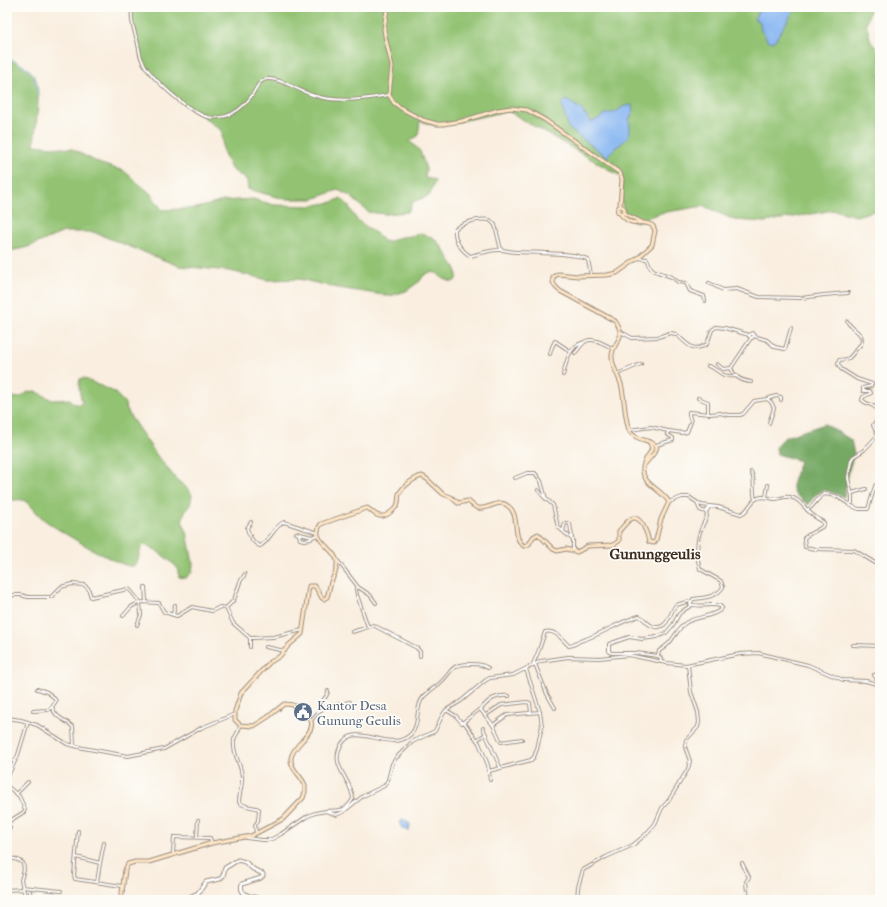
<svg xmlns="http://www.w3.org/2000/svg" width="887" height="907" viewBox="0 0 887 907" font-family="'IM FELL French Canon',serif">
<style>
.green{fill:#92c272;stroke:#667648}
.forest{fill:#75a864;stroke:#586941}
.water{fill:#86b6f2;stroke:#607088}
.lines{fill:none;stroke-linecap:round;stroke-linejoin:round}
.stream{stroke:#86b6f2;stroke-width:1}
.minor-casing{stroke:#9a8c7e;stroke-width:4}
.tertiary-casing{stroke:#9a8c7e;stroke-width:5}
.secondary-casing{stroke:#9a8c7e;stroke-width:5}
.minor{stroke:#fff;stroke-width:2}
.tertiary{stroke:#fff;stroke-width:3}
.secondary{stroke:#fde5c5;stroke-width:3}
.labels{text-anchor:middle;stroke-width:3.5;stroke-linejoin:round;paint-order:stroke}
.service-label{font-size:13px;fill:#4e5e75;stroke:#fdfcf7;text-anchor:start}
.quarter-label{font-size:15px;font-weight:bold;fill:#3b2a1e;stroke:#fdfcf7}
</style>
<rect width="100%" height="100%" fill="#fdfcf7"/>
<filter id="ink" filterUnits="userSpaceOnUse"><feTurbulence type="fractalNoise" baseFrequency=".025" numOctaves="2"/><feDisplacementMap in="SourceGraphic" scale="8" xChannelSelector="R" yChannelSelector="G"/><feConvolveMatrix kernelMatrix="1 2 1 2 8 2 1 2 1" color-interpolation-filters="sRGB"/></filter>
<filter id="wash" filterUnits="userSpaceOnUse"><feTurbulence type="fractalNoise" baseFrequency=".012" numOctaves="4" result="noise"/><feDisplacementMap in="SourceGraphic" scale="16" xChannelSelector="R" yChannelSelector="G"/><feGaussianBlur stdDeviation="0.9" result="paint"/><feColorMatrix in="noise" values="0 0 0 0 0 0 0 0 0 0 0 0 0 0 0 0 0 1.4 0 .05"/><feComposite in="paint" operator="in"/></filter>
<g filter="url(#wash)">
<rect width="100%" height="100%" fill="#f9eedf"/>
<path class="green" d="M132,7H871L866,24L871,42L880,51V215L873,211L856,216L834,210L765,222L734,220L704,206L660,213L636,222L627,218L622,204V177L508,111L437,126L420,121L418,136L410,141L420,151L426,169L425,178L435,180L430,195L413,202L408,212L385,214L368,212L350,196L338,190L313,199H284L248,189L247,180L231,169L223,151L222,131L200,114L187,107L149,72L142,60L137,39L133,29L131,16Z
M7,57C16,62 26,66 33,74C43,87 35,128 34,145L72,149L101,164L124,171L151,194L162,210L197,208L223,201L253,199L274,205L310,206L333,202L341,198L348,205L356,219L378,235L383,241C391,243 394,238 402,237C409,236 414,236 421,233L434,238L442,247L456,269L457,276L455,281L452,282L442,278L437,273L430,272L424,275L420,281L406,291L390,296L338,288L299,279L268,280L230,271L179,266L93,232H64L28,247L15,250H7Z
M83,378L114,392L124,402L130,416L158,457L177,480L189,490L192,495L190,505L185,511L182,521L187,532L193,564L192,572L186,578L179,577L177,567C167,559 156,548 144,545C137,550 141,562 133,566C124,570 52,527 42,518C36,513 32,505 25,501C20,498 12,501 7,501V386L14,398L21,397L28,392L35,391L52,400L70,399L74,403L79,405L82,402C80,394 78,387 80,379Z"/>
<path class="forest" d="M825,424L851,440L854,454L849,470L844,497L825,490L815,495L808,505L794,493L792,485L800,461L777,454L776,447L785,437Z"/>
<path class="water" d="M761,7H796L776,39L772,42L767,40L765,35L761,31L760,22L754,19Z
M566,100L581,109L591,122L598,119L605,114L616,112L624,106L632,105L633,112L629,120C635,143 616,142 607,157L568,128C567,119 562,112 562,104Z
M403,819L410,824L409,831C403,829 401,829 400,823Z"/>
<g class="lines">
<path class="stream" d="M7,57C29,69 35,70 38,96"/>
</g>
</g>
<g filter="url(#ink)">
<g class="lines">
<g class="minor-casing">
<path id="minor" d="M132,7C131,22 133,26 137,40C139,46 139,54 142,60C149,77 190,113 208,117C213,119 220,117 226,116C236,113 244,106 250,98C255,92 258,79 268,79C281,78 302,93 316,96C340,103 365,99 389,95
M501,250L495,225L490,220C479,218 463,222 455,229C454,241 460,249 470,256C480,254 490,249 501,250C506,250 511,252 516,252C530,253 579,252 588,260L591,275
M638,258L647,259L651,268L655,271L672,277L678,282L686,283L690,291L704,296L705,301
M709,283L723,290L737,289L759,297L801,298L824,295L848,293
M621,332L632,338L658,337L670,333L676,334C686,342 692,354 707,344L712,330L716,327L725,328L749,335
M754,336L752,338L749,336L752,333L754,336L767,340L775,347L785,349L791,328
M575,353C578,350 582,343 586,341C595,337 607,346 614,349
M550,354L552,347L555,341L570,351
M717,364L723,369L731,368L751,338
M708,366C722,370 718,378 737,376
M731,368C734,377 742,381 751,382
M617,374L641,364
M563,375C567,361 568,346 585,342
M698,398L708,402V414
M767,399L771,402L774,408L769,423
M629,430L651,427L668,431
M656,445L673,440V438L667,434L669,431L682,433L687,432L691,422L689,415V412L710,414L720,413L728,415H740L743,414L754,401L767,399L776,396L781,397V400
M751,472C756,479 752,491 755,499
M515,478L527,473H535L541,481L546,499
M538,490L544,497L553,505L558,527L573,540V551
M852,493L866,489
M766,497L768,485
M669,502L682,497H689L701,505L718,507L741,514C749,511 749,503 756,499C762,495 768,498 774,499C780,499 784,496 790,497C801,499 805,510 814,516C817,519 821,520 824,523L822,527L808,535L804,538L805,547L816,549L854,550L880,566
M697,503L700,510L706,512L710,506
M849,505L859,509H868L875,486L880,481
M807,510C815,506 816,498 825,494L836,496L849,504L852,503V496L848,478L851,461L853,457L864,450L878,435L873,425L880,419C877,401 870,408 862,400L863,397L871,393L870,391H863V388L871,386L872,384L857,379L841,369L838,364L839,360C849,359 849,359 855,351C856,348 860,346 861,344C866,333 850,329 847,321
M251,522L247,528C248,535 254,544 260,546C270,541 273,527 284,522L318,533
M563,531L565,523H568L570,524L572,537
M296,533L312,537L318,535
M299,535L300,539L304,540L311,539L312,537
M338,561L358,587L370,595L376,603
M145,587L146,601
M7,600L13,595H21L28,597H51L61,587L72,584L84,585L88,588L91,597L128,589L130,590L140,602L159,603L164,612L177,616L192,607L212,611L220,607L226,608L233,623L250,638H253L273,637L303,630
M226,608L234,600L240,582L245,574
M173,615L175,605
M123,616L131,607L140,602L141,615L137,625
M368,627L373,625L417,648L420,652V656
M352,632L368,627L357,595L356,589L358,587
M853,645L880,646
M250,647V638
M266,647L285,651
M658,656L659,651C662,649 665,647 667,645C674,639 679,626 687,622C696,617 717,616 722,608L720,606C711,603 699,608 690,604L693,599C704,598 717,597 723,587L721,581L700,569C696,556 696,540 702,527C703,523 706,520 707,516L706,512
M660,662L661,658L658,656L636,653H612L609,652V644L629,637L642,639L657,637L666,633L673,625L679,614L684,610L692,605
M533,664L539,650L545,632C555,629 563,640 569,646C574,646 576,643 580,641C601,635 618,622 639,616C644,618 647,624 652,626C668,632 669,613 676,605L690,601
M535,664L547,694L555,708
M877,683L878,681L874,675L880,674
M37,689C46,691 51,693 56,701L52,707C56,719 65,719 73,727L74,745
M481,709C489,700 496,694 509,696
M446,710L456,716L462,723L480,709L493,725L501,742L522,739
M33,711L48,710L52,707
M318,712C318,701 327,700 328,691
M486,715L501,705L527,702L530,703L531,713
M7,718L21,720L37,725L67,744L83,748L128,756L164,749L201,728L235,714
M311,720L323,708L350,702
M464,722L479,743L488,765L490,780
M240,725C240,731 235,735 234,740C232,754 241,763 242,776C243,785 239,793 239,802C244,808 253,806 259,809L258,821L255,825L256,833
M493,725L507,715L540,712
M483,728L500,767
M478,739L486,734
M7,759L14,761
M489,771L531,760L534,757L537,749L542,726L540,712L526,669
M7,778L18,755L28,722
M7,786L19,796L25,809L24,812L8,822
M17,793L28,782
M326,811C340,809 343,814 353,799C352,779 329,766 341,745C356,719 390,755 411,734C419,725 416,714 420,703C422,695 433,689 439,684C453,672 449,664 470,664C477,664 482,664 488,668
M7,821L10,828L7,834
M78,831L74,875L75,879L122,886
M197,837L198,820
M247,838L262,840H270L281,834L306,817L315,813L326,811L336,815L343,812L363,796L384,786L388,780L392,764L396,758L412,742L435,731L442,716L446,710L461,701L486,680L490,678L513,675L541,661L568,657L599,658L629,655L667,663L686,665L740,654L758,653L808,665L843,680L866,681L880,685
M173,854L174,837L210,838L212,843
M7,857L18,860L23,863L24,870L21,880L26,900
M76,857L100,863L97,882
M100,863L104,843
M742,863L749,877L746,882L748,900
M22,887L61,891
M7,890L23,889
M30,891L31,899L33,900
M577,900L578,887L583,870L606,857L633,845L644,836L655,824L662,808L669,800L688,769L690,761L685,747L686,740L698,727L699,722L698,712L691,692L688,665"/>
</g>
<g class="tertiary-casing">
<path id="tertiary" d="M183,900L198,893L206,882L220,879L223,876L225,868L238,860L245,862L253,869L263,874V876L261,878L242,884C238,897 255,896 263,900"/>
</g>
<g class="secondary-casing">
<path id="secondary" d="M388,7L386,15L384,29L385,36L392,66L389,95L394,103L404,110L423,120L437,124H443L462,121L498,110L511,108L527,110L545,120L620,173L622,179L620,206
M617.5 210a3.5 3.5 0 1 1 7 0a3.5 3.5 0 1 1-7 0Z
M619,212C633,231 642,217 653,226L655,231L652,245L638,258L617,273L607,275L578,276L558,274L553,277C552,284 555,287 560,291L615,321C628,339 614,339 612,355C611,364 618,375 621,384C625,399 624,415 629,430C634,441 652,439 657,447L655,452L645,464
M623,212L629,216L642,222
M121,900L125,870L128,864L135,862H149L212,843L251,836L283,819L303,798L305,792V785C301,775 290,769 291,758C293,742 324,731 306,713C301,707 292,704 284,704L268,717L254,726L240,725L235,720V711L241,693L269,663L280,656L289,645L302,634L309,586H315L322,598L324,599L327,597C329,592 329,587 331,582C334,574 338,570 337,561C334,547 309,540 321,524L367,508C371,510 372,512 375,514C383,520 392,512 397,506C399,502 398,498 399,494C403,486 414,478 422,476L427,479L443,494L451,497L458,503L468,501C471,503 474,507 478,508C489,510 499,498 508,506C521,515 511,538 524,546L529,544L533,537L538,534L553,549L557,551L566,549L577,552L588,546L613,545L619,541V531C623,527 627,521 631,519C641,513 648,536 649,542L654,543L656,540L661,519L669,502C661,488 637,483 644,463C646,458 649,454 652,449L650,443"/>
</g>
<use href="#minor" class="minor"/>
<use href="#tertiary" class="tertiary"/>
<use href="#secondary" class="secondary"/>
</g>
</g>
<defs>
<g id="civic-disc" transform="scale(1)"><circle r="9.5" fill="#5c6f8a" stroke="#fdfcf7"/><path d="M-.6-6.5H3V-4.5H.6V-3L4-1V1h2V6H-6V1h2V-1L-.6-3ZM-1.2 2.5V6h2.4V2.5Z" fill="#fff"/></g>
</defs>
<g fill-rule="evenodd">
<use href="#civic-disc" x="303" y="712"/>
</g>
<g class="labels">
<g class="service-label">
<text x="317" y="710">Kantor Desa<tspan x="317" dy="15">Gunung Geulis</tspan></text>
</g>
<g class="quarter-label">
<text x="655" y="559">Gununggeulis</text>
</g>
</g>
<rect width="887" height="907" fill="none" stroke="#fdfcf7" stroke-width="24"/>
</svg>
